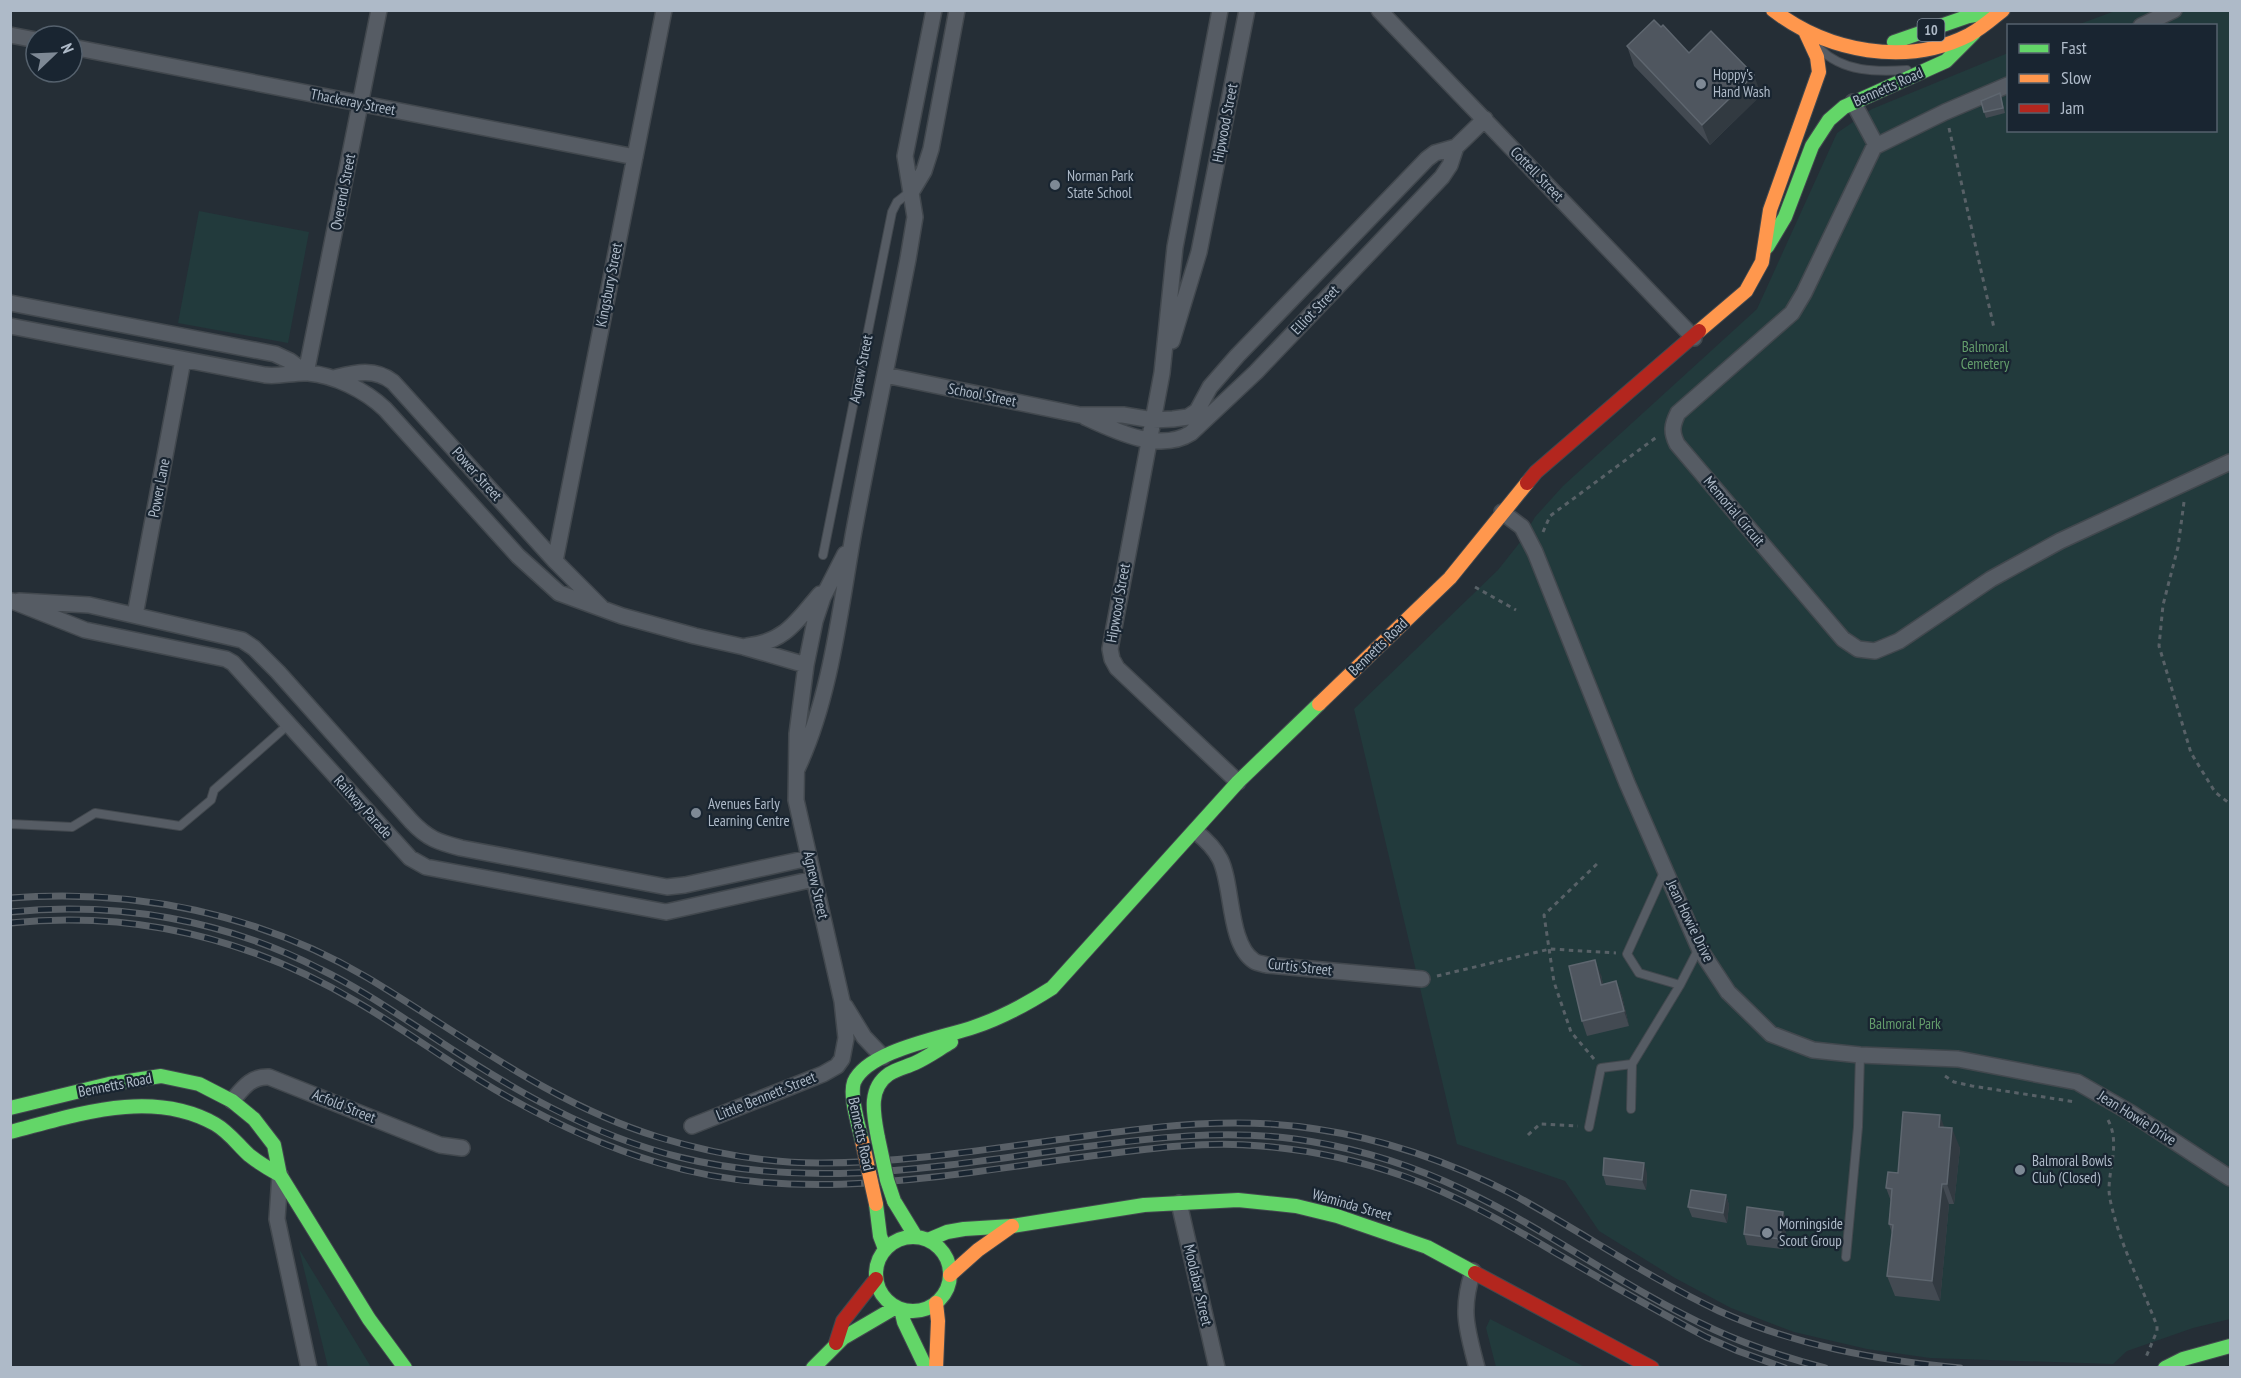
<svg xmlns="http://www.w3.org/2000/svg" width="2241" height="1378" viewBox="0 0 2241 1378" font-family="'PT Sans Narrow',sans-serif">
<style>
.green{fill:#223a3c}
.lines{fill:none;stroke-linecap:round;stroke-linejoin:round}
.lane-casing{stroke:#42484e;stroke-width:10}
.street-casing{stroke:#42484e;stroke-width:18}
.fast-casing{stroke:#42484e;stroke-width:16}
.slow-casing{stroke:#42484e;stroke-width:16}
.jam-casing{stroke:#42484e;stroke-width:16}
.path{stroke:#586167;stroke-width:3;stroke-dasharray:4.5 4.5;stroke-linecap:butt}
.lane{stroke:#565c64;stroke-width:8}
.street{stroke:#565c64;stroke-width:15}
.fast{stroke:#63d668;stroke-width:14}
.slow{stroke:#ff974d;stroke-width:14}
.jam{stroke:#b3261e;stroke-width:14}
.rail-casing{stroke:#596067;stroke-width:7}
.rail{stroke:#192531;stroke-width:4.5;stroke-dasharray:14;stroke-linecap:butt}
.fast-bridge-casing{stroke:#42484e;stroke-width:16;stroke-linecap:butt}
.slow-bridge-casing{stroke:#42484e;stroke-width:16;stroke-linecap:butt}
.fast-bridge{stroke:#63d668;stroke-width:14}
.slow-bridge{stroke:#ff974d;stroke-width:14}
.wall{fill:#434a52}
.shaded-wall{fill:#323a41}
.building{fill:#4f565f;stroke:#5e666f;stroke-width:1.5}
.poi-dot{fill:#7e8995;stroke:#192531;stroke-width:2}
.labels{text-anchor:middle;stroke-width:4.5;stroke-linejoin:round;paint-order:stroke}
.shield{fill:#192531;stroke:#818d9b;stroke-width:1.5}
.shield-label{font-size:14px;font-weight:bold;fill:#aebac8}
.poi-label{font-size:15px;fill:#aebac8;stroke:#192531;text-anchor:start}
.street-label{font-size:15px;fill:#aebac8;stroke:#192531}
.park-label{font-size:15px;fill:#639c6b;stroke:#192531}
</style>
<rect width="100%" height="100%" fill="#252e36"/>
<path class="green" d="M2115,11H2230V1319L2193,1328L2127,1351L2113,1364L1930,1358L1867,1349L1794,1332L1731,1308L1675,1278L1599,1231L1565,1181L1457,1144L1354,709L1498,570L1521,541L1535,517L1563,486L1757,309L1837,133L1872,109L2008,53V130H2216V26L2077,25Z
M199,211L309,232L288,343L178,323Z
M299,1249L371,1367H328Z
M1490,1319L1585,1367H1496L1486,1328Z"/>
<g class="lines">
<g class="lane-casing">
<path id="lane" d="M1820,49C1843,72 1876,72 1907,70
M823,555L892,212L897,202L911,191
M10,824L72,827L95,813L180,826L211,800L214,790L289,724
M1665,870L1627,954L1639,973L1680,985
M1631,1109L1632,1064L1680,985L1699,948
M1589,1127L1601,1068L1632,1064
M1846,1257L1858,1127L1860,1055"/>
</g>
<g class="street-casing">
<path id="street" d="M1220,10L1175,247L1162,373L1110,649L1112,659L1117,668L1238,782
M1379,10L1694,338
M2141,26L2174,10
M10,35L36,40
M72,47L635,157
M2008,85L1945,112L1874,147L1804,293L1792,313L1678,413C1672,425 1671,432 1677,444L1843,639L1858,649L1875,651L1899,641L1991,579L2060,541L2230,462
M1853,102L1876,145
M912,191L924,171L931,149L957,10
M10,303L275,354L290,361L306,373
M10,326L265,375C279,377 294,372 308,373C334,375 365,390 385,409L518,556L559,593L622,616L695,636L744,647L806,665
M1172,341L1199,252L1247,10
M306,373L379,10
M885,375L1080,415H1123L1153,420L1173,419L1188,417L1197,411L1210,387L1237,356L1427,159L1435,153L1456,147L1485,119
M334,378C354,373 374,367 393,382L555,561L601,607
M1085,417C1115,431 1160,453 1191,433L1256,372L1442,177L1450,165L1456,147
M1502,512L1522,527L1535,552L1627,783L1699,948L1728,992L1771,1034L1813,1050L1860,1055L1958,1059L2077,1082L2131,1113L2230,1178
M555,561L664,10
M12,601L85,630L226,659L233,663L410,858L426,867L666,912L814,879
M19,601L89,605L242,640L254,648L278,672L411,821C428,839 438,842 461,848L667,887L685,885L809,858
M135,615L183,360
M747,646C785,642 797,621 820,594
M797,769C830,700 840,611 853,536C870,443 890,351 908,259L915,217L905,156L934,10
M1195,831C1205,839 1214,847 1220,859C1233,884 1228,944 1254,961C1257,963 1263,964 1267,965L1422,979
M845,1006L864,1037L883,1057
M232,1101C243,1088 251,1076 269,1077L440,1145L462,1148
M692,1126L823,1074L837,1066L842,1059L846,1038L842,1001L796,800L797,734L806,665L815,621L823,597L845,554
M280,1175L277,1219L309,1368
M1179,1203L1217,1368
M1473,1271C1460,1311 1467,1329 1477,1368"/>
</g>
<g class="fast-casing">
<path id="fast" d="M1894,42L1969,16L1998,11
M1767,247L1785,217L1812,146L1829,120L1844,107L1946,61L1974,33
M10,1108L109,1084L161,1076L199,1084L232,1101L254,1119L274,1145L280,1175L369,1319L405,1368
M10,1132C76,1115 151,1088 215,1124C229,1132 238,1145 249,1155C259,1163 269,1169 280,1175
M878,1138C874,1116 867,1089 889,1074C897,1069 906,1067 915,1063C928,1057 939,1049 951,1042
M862,1141C859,1126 849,1096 854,1082C868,1050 943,1038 974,1027C1001,1018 1027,1004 1052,988L1238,782L1319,704
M894,1201L916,1237
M876,1204L880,1236L885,1249
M876 1274a37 37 0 1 1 74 0a37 37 0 1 1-74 0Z
M928,1240L947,1232L964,1229L1012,1226L1144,1205L1238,1200L1296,1206L1337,1216L1427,1247L1475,1273
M901,1309L904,1322L926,1368
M813,1368L843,1338L896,1307
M2165,1368L2183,1359L2230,1346"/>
</g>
<g class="slow-casing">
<path id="slow" d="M1773,10C1828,52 1906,67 1969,35C1982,28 1992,19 2003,10
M1699,331L1746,291L1762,262L1770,210L1819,72L1817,57L1805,31
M1319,704L1450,578L1527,483
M950,1275L978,1250L1012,1226
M936,1303L938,1321L936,1368"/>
</g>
<g class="jam-casing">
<path id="jam" d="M1527,483L1536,472L1699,331
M1475,1273L1652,1368
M836,1343L843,1321L876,1279"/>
</g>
<path class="path" d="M1949,128L1994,328
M2184,502L2178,547L2163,605L2159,646L2191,753L2215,792L2230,804
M1543,532L1550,516L1658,436
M1475,587L1516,610
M1437,976L1550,949L1616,953
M1594,1059L1571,1032L1554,982L1544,915L1599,862
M1945,1076L1954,1082L1972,1086L2076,1102
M2108,1120C2122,1146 2105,1175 2110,1199C2119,1243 2141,1284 2157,1326V1331L2146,1357
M1528,1135L1540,1124L1578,1126"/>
<use href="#lane" class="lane"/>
<use href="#street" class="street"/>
<use href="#fast" class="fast"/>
<use href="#slow" class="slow"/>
<use href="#jam" class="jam"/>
<g class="rail-casing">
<path id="rail" d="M10,898C135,888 260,914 368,978C463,1035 551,1104 658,1137C710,1153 767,1163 821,1163C907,1163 994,1148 1079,1137C1158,1126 1237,1116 1316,1129C1384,1139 1450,1162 1512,1194C1582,1232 1647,1277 1719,1311C1796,1346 1877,1360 1960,1368
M10,912C117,901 225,920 320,969C361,989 398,1015 436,1039C512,1089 590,1135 679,1157C816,1191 946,1165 1083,1147C1153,1138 1224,1129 1295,1139C1346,1146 1396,1160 1444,1181C1538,1222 1621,1287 1715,1330C1750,1346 1787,1358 1825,1368
M10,923C134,910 251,939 357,1002C404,1029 448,1062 494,1089C547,1120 601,1146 659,1163C804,1207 953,1173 1099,1155C1153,1148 1207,1141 1261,1146C1310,1150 1357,1160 1403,1176C1457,1195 1507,1224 1556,1253C1606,1282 1655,1310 1706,1337L1738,1351L1785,1368"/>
</g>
<use href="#rail" class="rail"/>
<g class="fast-bridge-casing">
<path id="fast-bridge" d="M878,1138L887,1180L894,1201"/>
</g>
<g class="slow-bridge-casing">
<path id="slow-bridge" d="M862,1141L876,1204"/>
</g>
<use href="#fast-bridge" class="fast-bridge"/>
<use href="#slow-bridge" class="slow-bridge"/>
</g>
<path class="wall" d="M1627,46L1689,53L1761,95L1710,145L1634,66Z
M2000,93L2005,113L1986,118L1984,112Z
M1601,975L1603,984L1616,981L1622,996L1629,1026L1587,1036L1582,1021Z
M1944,1127L1960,1148L1954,1204H1949L1940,1301L1895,1296L1887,1276L1892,1233L1889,1224L1891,1201L1886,1188L1898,1173Z
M1647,1173L1646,1190L1606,1185L1603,1175Z
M1726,1195L1729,1205L1727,1223L1692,1217L1688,1207Z
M1783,1212L1787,1222L1783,1249L1747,1245L1744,1234Z"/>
<path class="shaded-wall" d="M1754,75L1761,95L1710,145L1702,125Z
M1595,960L1601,975L1607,1000L1601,985Z
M1616,981L1622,996L1629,1026L1624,1011Z
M1940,1115L1947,1135L1939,1127Z
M1952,1128L1960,1148L1954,1204L1947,1184Z
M1644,1163L1647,1173L1646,1190L1642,1180Z
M1942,1184L1949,1204L1940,1301L1932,1281Z
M1726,1195L1729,1205L1727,1223L1723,1213Z
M1783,1212L1787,1222L1783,1249L1780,1239Z"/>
<path class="building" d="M1654,20L1661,27L1663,25L1689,53L1711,31L1754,75L1702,125L1627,46Z
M2000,93L2003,108L1984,112L1981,101Z
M1595,960L1601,985L1616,981L1624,1011L1582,1021L1569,966Z
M1903,1112L1940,1115L1939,1127L1952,1128L1947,1184H1942L1932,1281L1887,1276L1893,1225L1889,1224L1892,1189L1886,1188L1888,1172L1898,1173Z
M1604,1158L1644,1163L1642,1180L1603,1175Z
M1691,1190L1726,1195L1723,1213L1688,1207Z
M1747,1207L1783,1212L1780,1239L1744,1234Z"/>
<g class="poi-dot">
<circle cx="1701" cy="84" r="6"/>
<circle cx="1055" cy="185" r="6"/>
<circle cx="696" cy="813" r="6"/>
<circle cx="2020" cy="1170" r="6"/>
<circle cx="1767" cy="1233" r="6"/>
</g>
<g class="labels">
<rect class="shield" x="1917.5" y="19" width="27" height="22" rx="4.5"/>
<g class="shield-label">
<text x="1931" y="35">10</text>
</g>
<g class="poi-label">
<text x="1713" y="80">Hoppy's<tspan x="1713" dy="17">Hand Wash</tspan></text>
<text x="1067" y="181">Norman Park<tspan x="1067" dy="17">State School</tspan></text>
<text x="708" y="809">Avenues Early<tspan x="708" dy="17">Learning Centre</tspan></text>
<text x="2032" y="1166">Balmoral Bowls<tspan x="2032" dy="17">Club (Closed)</tspan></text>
<text x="1779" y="1229">Morningside<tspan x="1779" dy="17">Scout Group</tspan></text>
</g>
<g class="street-label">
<text transform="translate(1888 87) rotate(-24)" y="5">Bennetts Road</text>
<text transform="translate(353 102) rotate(11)" y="5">Thackeray Street</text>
<text transform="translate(1225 123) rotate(-79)" y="5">Hipwood Street</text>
<text transform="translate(1537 174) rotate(46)" y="5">Cottell Street</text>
<text transform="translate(343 192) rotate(-79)" y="5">Overend Street</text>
<text transform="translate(609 285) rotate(-79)" y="5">Kingsbury Street</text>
<text transform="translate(1315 310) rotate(-46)" y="5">Elliot Street</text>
<text transform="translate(861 369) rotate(-79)" y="5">Agnew Street</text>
<text transform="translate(982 395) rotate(11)" y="5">School Street</text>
<text transform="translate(477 474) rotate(48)" y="5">Power Street</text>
<text transform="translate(159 488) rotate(-79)" y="5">Power Lane</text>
<text transform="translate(1734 511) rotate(50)" y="5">Memorial Circuit</text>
<text transform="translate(1118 603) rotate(-80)" y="5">Hipwood Street</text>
<text transform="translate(1378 647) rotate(-44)" y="5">Bennetts Road</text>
<text transform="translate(363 807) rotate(48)" y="5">Railway Parade</text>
<text transform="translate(816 885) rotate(77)" y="5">Agnew Street</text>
<text transform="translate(1690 921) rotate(64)" y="5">Jean Howie Drive</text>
<text transform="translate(1300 967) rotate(6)" y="5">Curtis Street</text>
<text transform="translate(115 1085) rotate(-11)" y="5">Bennetts Road</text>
<text transform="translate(766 1096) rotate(-22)" y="5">Little Bennett Street</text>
<text transform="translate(344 1106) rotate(22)" y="5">Acfold Street</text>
<text transform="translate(2137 1118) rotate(32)" y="5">Jean Howie Drive</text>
<text transform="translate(861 1134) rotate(78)" y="5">Bennetts Road</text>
<text transform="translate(1352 1205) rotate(16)" y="5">Waminda Street</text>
<text transform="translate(1198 1285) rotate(77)" y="5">Moolabar Street</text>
</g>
<g class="park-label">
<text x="1985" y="352">Balmoral<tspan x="1985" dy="17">Cemetery</tspan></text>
<text x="1905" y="1029">Balmoral Park</text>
</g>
</g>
<rect width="2241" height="1378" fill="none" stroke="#aebac8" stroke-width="24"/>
<rect x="2007" y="24" width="210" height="108" fill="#192531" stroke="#55616d" stroke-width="1.5"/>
<rect x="2019" y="44" width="30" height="9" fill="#63d668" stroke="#55616d" stroke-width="1.5"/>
<text x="2061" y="54" font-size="18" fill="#aebac8">Fast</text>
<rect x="2019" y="74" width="30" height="9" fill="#ff974d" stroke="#55616d" stroke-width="1.5"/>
<text x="2061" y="84" font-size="18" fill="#aebac8">Slow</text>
<rect x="2019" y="104" width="30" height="9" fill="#b3261e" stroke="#55616d" stroke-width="1.5"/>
<text x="2061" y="114" font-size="18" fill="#aebac8">Jam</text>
<g transform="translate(54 54) rotate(67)"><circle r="28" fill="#192531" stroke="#55616d" stroke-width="1.5"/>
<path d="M0-4.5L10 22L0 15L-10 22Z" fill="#7e8995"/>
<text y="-9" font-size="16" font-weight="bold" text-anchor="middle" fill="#aebac8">N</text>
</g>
</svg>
